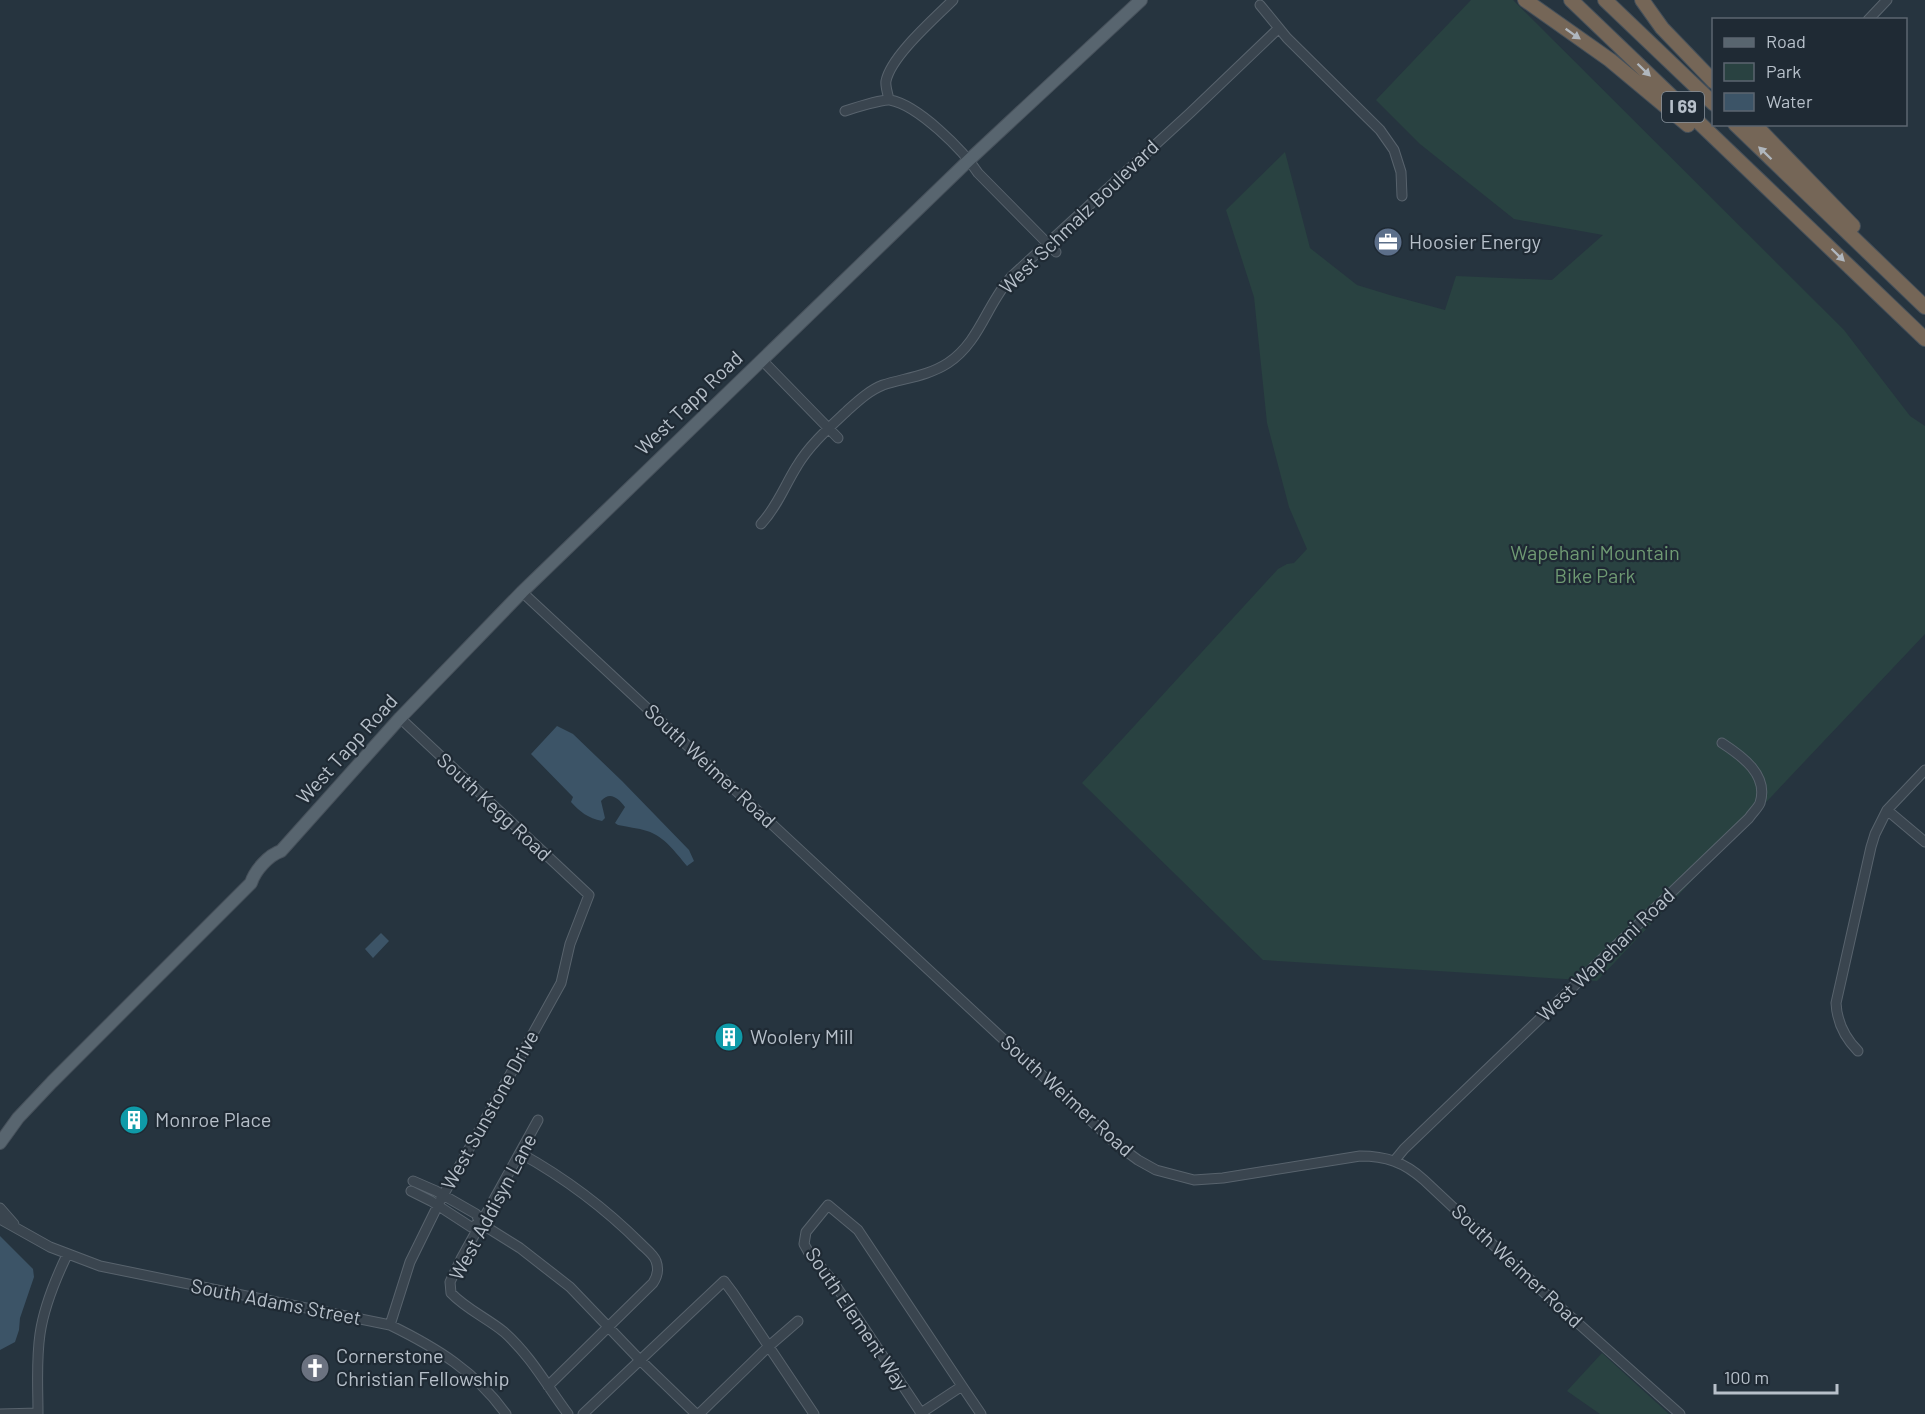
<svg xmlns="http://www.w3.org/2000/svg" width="1925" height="1414" viewBox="0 0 1925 1414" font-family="Barlow,sans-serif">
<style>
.green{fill:#294241}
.water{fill:#3c5467}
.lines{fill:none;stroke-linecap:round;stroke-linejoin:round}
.minor-casing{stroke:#58636d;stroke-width:11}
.major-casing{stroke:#47515b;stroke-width:14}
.highway-casing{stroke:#45505a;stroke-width:16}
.minor{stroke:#3a454f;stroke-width:9}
.major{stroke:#58656f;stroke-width:12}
.highway{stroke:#756657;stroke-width:14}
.oneway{fill:#b0b7be}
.labels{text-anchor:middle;stroke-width:4.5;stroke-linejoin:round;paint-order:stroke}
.shield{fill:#1f2a34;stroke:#89939d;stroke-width:1.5}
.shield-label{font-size:18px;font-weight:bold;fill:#b7c0ca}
.street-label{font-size:20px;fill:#b7c0ca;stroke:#1f2a34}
.poi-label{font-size:20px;fill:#b7c0ca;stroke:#1f2a34;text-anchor:start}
.park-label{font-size:20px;fill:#6f9a73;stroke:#1f2a34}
</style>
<rect width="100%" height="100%" fill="#26343f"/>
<path class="green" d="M1471,0H1513L1844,330L1910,416L1925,426V634L1597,981L1263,960L1082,783L1278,569L1287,564L1294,563L1307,549L1289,507L1267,423L1254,297L1226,210L1285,152L1310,248L1357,285L1393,296L1445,310L1456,276L1552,280L1603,235L1514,219L1420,144L1376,100Z
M1602,1353L1669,1414H1600L1567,1391Z"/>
<path class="water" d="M557,726L573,734L622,781L689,850L694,861L687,866C676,853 664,836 647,831C638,828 627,827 618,825L615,823L625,807C618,798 610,791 601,801L605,818L602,821C588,818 580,812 571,802L573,797L531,754Z
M381,933L389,941L373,958L365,949Z
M0,1236L33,1269L34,1277L20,1318L19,1330L15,1342L0,1350Z"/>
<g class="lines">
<g class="minor-casing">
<path id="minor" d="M1260,5L1287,38L1380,130L1394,150L1401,172L1402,196
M1868,20L1887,0
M889,100C888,94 885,86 886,81C891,56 935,18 953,0
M845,111C854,108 883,99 890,100C918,105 963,150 978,173L1056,252
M762,360L838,438
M761,524C777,507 785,485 797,466C810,444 831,426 849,409C859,400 870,390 883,385C905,378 928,376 948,363C980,342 987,303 1012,276L1190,113L1279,28
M522,592L1115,1143L1138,1160L1156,1170L1194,1180L1223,1178L1360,1156C1386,1156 1404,1162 1424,1180L1552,1300L1680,1414
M1887,810L1925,842
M1858,1051C1844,1037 1837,1022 1836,1003L1871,847L1875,834L1887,810L1925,770
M538,1120L461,1259L450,1282L451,1293C466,1309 487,1318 504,1332C531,1356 547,1386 568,1414
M520,1153C565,1178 605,1208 641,1244C646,1249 654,1255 656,1261C659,1269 657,1277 653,1283L548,1386
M1395,1160L1404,1149L1749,818C1752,813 1758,808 1760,803C1769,775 1742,756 1722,743
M413,1181L436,1191L476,1214L480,1223L520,1248L570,1287L639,1359L696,1414
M411,1191L431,1201L471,1227L480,1223
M0,1208L14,1224
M0,1219L50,1247L100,1266L390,1325C437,1348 476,1372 506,1414
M390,1325L410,1262L440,1201L561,983L570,944L589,895L400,718
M962,1386L981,1414
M0,1414L38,1413
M38,1414C38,1387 36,1361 40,1334C44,1306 55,1280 67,1255
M583,1414L724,1281L733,1293L814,1414
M699,1414L768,1347L798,1321
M920,1414L921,1413L962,1386L858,1230L828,1205L806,1232L804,1244L809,1253L832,1280L921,1413"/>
</g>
<g class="major-casing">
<path id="major" d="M0,1143L18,1118L52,1082L251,883C255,870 269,855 281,851L400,718L522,592L969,160L1141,0"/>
</g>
<g class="highway-casing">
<path id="highway" d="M1525,0L1610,60L1688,125
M1571,0L1925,339
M1605,0L1714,104
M1642,0L1662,28L1714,82
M1735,124L1925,307
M1754,124L1853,226"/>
</g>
<use href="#minor" class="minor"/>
<use href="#major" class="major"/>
<use href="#highway" class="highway"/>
</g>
<defs><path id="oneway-solid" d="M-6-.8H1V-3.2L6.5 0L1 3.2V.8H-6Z" transform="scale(1.5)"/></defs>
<g class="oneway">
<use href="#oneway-solid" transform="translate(1573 34) rotate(35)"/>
<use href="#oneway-solid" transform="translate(1644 70) rotate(44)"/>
<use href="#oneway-solid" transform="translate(1765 153) rotate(-136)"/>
<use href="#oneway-solid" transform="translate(1838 255) rotate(44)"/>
</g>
<defs>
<g id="office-disc" transform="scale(1.5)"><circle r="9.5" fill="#5c6f8a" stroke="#1f2a34"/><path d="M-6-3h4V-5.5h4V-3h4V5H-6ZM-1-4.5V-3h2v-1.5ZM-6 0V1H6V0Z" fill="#fff"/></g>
<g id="building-disc" transform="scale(1.5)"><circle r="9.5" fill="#0f9aa8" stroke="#1f2a34"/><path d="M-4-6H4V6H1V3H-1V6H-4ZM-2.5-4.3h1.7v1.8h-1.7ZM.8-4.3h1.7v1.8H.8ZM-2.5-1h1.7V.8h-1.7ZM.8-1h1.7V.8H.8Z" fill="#fff"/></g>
<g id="church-disc" transform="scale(1.5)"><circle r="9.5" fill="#6b7280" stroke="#1f2a34"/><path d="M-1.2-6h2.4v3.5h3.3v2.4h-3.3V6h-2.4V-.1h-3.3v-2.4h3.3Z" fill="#fff"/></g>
</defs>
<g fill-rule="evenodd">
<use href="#office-disc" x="1388" y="242"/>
<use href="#building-disc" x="729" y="1037"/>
<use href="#building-disc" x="134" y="1120"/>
<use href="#church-disc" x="315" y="1368"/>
</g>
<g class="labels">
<rect class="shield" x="1662" y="92" width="42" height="30" rx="4.5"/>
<g class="shield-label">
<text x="1683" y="113">I 69</text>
</g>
<g class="street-label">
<text transform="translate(1079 217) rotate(-44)" y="7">West Schmalz Boulevard</text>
<text transform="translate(689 403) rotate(-44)" y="7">West Tapp Road</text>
<text transform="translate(347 749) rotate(-48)" y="7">West Tapp Road</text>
<text transform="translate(710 766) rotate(43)" y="7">South Weimer Road</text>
<text transform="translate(494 807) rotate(43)" y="7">South Kegg Road</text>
<text transform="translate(1606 955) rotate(-44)" y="7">West Wapehani Road</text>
<text transform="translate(1067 1096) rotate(42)" y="7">South Weimer Road</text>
<text transform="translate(490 1110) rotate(-61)" y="7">West Sunstone Drive</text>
<text transform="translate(493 1207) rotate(-62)" y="7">West Addisyn Lane</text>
<text transform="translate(1517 1266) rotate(43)" y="7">South Weimer Road</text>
<text transform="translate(276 1302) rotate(11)" y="7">South Adams Street</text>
<text transform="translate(857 1319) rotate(56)" y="7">South Element Way</text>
</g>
<g class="poi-label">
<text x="1409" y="249">Hoosier Energy</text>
<text x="750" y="1044">Woolery Mill</text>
<text x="155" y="1127">Monroe Place</text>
<text x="336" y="1363">Cornerstone<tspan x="336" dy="23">Christian Fellowship</tspan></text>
</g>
<g class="park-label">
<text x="1595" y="560">Wapehani Mountain<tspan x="1595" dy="23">Bike Park</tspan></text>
</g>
</g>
<rect x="1712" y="18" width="195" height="108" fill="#1f2a34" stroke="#5c6670" stroke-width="1.5"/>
<rect x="1724" y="38" width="30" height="9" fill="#58656f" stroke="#5c6670" stroke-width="1.5"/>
<text x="1766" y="48" font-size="18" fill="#b7c0ca">Road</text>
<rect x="1724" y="63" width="30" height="18" fill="#294241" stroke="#5c6670" stroke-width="1.5"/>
<text x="1766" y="78" font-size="18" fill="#b7c0ca">Park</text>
<rect x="1724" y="93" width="30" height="18" fill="#3c5467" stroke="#5c6670" stroke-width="1.5"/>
<text x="1766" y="108" font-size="18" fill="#b7c0ca">Water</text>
<path d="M1715 1384v9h122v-9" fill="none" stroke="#b7c0ca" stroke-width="3"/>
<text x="1724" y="1384" font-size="18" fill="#b7c0ca" stroke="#1f2a34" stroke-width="4.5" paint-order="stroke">100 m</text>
</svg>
